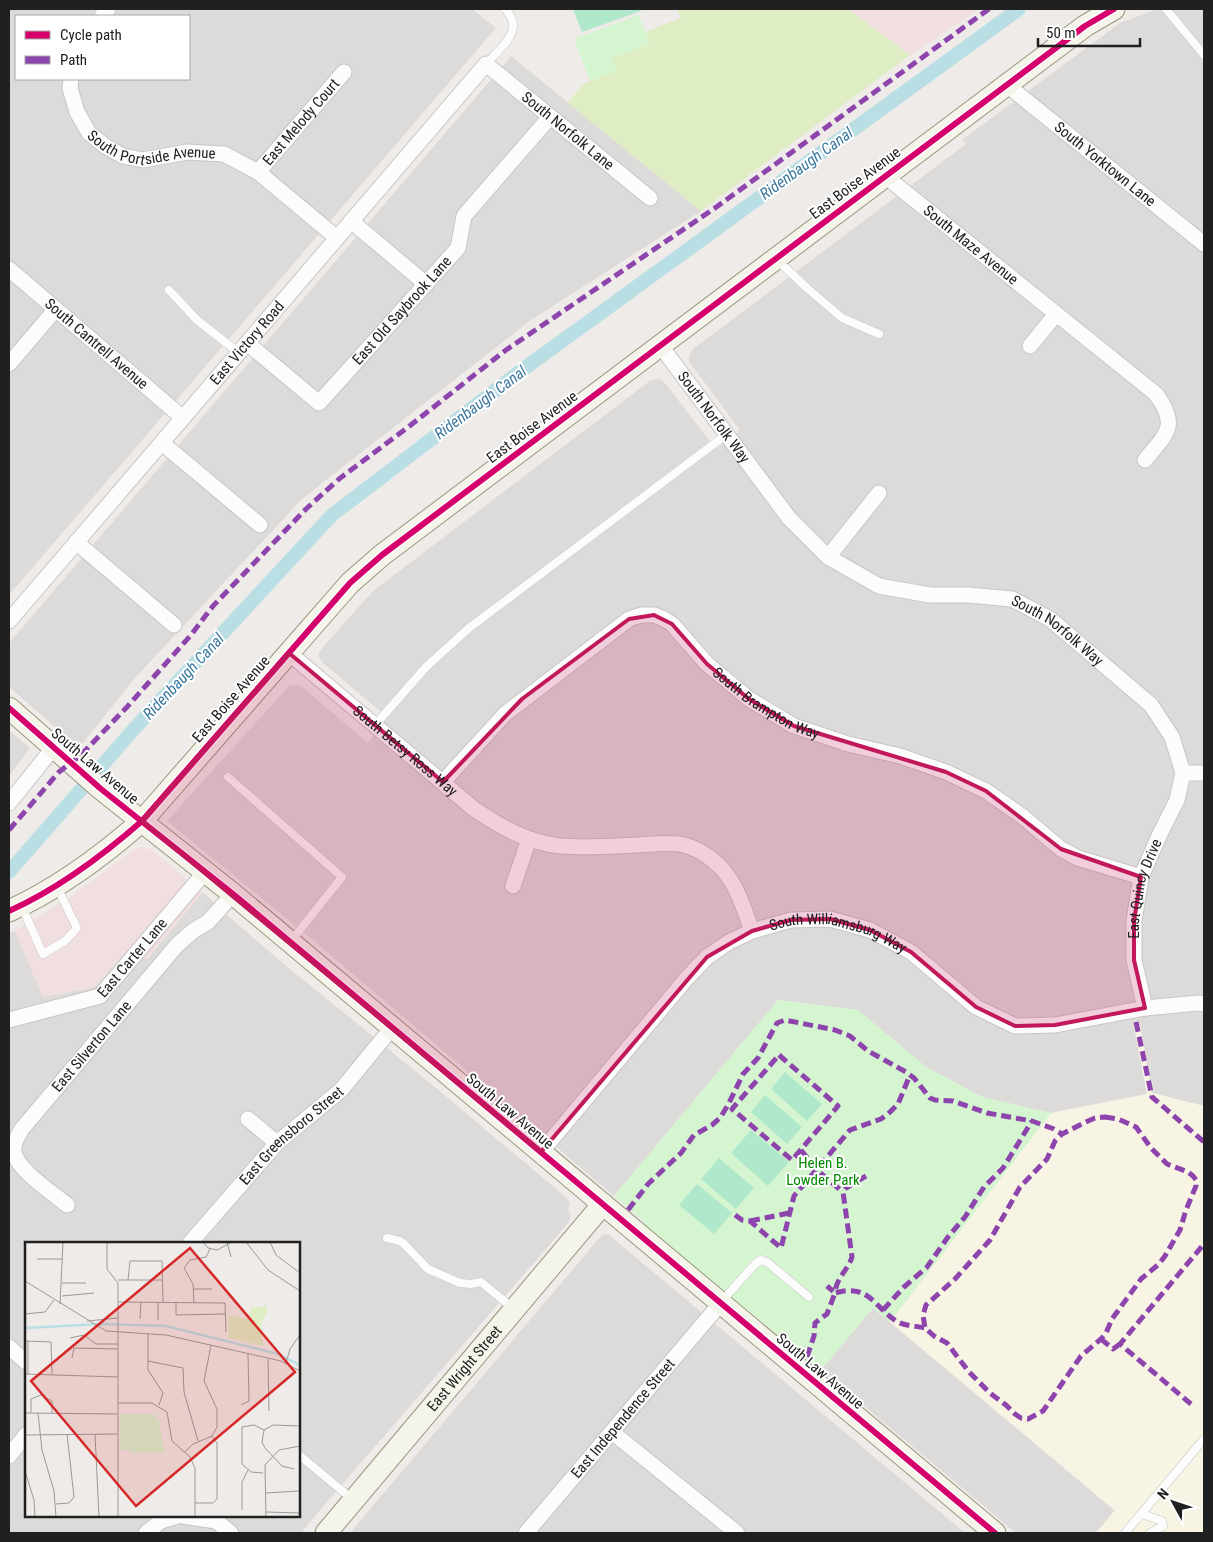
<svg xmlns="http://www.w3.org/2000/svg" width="1213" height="1542" viewBox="0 0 1213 1542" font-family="'Roboto Condensed',sans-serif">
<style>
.residential{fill:#dddbda;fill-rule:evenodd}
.commercial{fill:#f1dede}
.education{fill:#f7f4e4}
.religious{fill:#dcdbda}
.grass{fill:#dfedc4}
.park{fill:#d5f5d1}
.pitch{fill:#b0e8cb}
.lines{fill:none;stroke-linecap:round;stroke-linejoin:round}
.canal{stroke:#b9dfe4;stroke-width:14}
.lane-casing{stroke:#c7c6c4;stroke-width:9}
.street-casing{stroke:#c7c6c4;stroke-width:17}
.secondary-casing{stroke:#99987f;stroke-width:23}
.lane{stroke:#fcfcfc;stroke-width:8}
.street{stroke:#fcfcfc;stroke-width:15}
.secondary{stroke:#f5f4eb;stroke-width:21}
.quiet{stroke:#8e44ad;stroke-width:5;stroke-dasharray:10 5;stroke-linecap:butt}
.cycleway-casing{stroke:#fff;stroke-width:9}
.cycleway{stroke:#d6006c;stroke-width:6}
.marked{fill:#c2185b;fill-opacity:0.2;stroke:#c2185b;stroke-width:4;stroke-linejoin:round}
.labels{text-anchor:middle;stroke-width:4;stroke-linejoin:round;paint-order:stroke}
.street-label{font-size:15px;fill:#202020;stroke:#fff}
.park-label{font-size:15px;fill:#058902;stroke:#fff}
.water-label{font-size:16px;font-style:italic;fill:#3c789f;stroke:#fff}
.inset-river{fill:none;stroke:#b9dfe4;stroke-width:2.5}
.inset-road{fill:none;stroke:#9c9a98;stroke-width:1}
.view{fill:#d62828;fill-opacity:0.15;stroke:#d62828;stroke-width:2.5}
.inset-edge{fill:none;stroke:#202020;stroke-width:2.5}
</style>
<rect width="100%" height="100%" fill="#eeebe8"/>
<path class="residential" d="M9,9H472L496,28L9,595ZM16,16H189V79H16Z
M1158,9H1204V1106L1152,1093L1134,1026L1147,1094L1051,1113L982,1097L926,1067L858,1010L778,1000L614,1196L307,935L167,821L289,686L297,685L301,686L368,743L387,717L323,663L319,658V653L323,647L373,591L651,380L659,379L665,383L716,449L740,430L690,363L689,356L693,349L966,144L962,140L1120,23Z
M511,56L701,211L531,320L303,498L134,679L79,748L9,687V643Z
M9,730L30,748L9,776Z
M203,892L228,916L279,960L425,1079L287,1243H26V1516H299V1490L321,1509L301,1533H9V933L15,931L43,997L95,987L131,946L147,959Z
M605,1234L609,1235L965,1533H350L601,1236Z
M873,1308L1115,1511L1096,1533H1016L821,1370Z"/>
<path class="commercial" d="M848,9H979L910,55Z
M140,847L150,849L203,892L146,959L130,946L95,987L43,997L15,931L75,894L133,850Z"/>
<path class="education" d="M1140,1025L1152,1093L1204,1106V1533H1096L1115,1510L890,1322L1051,1113L1147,1094L1134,1026Z"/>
<path class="religious" d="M425,1079L566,1197L570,1203L568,1210L571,1215L569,1222L321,1509L299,1490V1243H287Z"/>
<path class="grass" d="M677,9H848L910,55L701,211L568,103L582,85L590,81L612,58L649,44L645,32L681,18Z"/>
<path class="park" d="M639,15L649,44L612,58L617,71L590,81L574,39Z
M778,1000L858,1010L926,1067L982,1097L1051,1113L890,1322L873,1308L821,1370L643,1225L645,1222L614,1196Z"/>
<path class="pitch" d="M573,9H640L641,11L582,32Z
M785,1072L822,1104L807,1121L771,1089Z
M765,1095L802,1127L787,1144L751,1112Z
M751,1130L789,1162L768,1186L731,1153Z
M719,1158L754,1188L736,1209L701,1179Z
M697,1184L732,1213L714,1234L679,1205Z"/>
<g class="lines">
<path class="canal" d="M9,872L134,729L332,515L518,373L1019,9"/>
<g class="lane-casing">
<path id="lane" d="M1166,9L1204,55
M486,64C501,47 526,30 505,9
M777,260L807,288L842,318L879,334
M169,290L197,320L239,353
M375,725L426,667L469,628L727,434
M228,777L342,877L291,941
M22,907L43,954L65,941L77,928L57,887
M387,1238L400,1241L404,1244L428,1269L460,1283L471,1284L481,1282L514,1309
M721,1302L756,1263L761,1260L767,1262L809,1297
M299,1455L352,1499
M1142,1514L1162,1521L1163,1526L1150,1533
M1125,1533L1204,1439"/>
</g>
<g class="street-casing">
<g id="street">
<path d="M102,16L108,9"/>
<path id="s1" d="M71,79L70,88L77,112L89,133L105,146L123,156L143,160L187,152L224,154L258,172L337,238"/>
<path id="s2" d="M1007,85L1204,244"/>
<path id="s3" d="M258,172L344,72"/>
<path id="s4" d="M885,176L1156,394C1179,426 1167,433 1145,460"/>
<path d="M351,221L426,284"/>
<path id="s5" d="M9,269L183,418"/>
<path id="s6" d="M247,343L319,403L458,248L464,216L550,117"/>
<path id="s7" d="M660,345L789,518L828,557L879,586L930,595H968L1012,599L1050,619L1151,705L1172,737L1183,773H1204"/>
<path d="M1030,346L1056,314"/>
<path d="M9,364L56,309"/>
<path d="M162,443L260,525"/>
<path d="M76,542L174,625"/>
<path d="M828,557L879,493"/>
<path id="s8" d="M9,621L486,64L650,198"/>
<path id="s9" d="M289,653L474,809C501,827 528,843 561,846C587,848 612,846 638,845C653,844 669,842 684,845C700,849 717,861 727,875C739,891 745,912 752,931"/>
<path id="s10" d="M443,782L505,714L629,619L641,615H654L664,619L672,624L707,664L749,699L794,726L848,744L900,756L946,772L986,791L1022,816L1061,849L1078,858L1141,877"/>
<path d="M9,803L54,747"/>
<path d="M513,886L529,839"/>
<path id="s11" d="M1145,1008L1134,960V921L1141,877L1159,836L1177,800L1183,773"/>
<path id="s12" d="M9,1020L100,996L205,872"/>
<path d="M248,1119L277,1143"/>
<path id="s13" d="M541,1152L687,978L707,957L729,942L752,931L791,920L830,919L870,930L911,952L976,1007L1015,1026L1055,1025L1145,1008L1198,1003L1204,1004"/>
<path id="s14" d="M67,1205C53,1193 17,1170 14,1152C12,1144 18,1137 21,1130L177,945L193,931L208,922L233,894"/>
<path id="s15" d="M190,1243L277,1143L341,1090L392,1028"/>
<path d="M9,1347L26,1362"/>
<path d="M612,1432L737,1533"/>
<path d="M9,1456L26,1435"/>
<path d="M183,1516L216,1521L231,1533"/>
<path d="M146,1533L161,1521L178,1516"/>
<path id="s16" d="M526,1533L720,1304"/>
</g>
</g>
<g class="secondary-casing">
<g id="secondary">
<path d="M9,708L101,789L233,894L995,1533"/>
<path d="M9,911C58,889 101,857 142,821L350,583L382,555L1085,26L1114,9"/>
<path id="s17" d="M326,1533L603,1204"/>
</g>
</g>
<use href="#lane" class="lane"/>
<use href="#street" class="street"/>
<use href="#secondary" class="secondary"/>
<path class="quiet" d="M9,830L59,772L81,755L127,707L191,635L213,606L306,509L339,479L407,428L506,350L715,208L989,9
M1136,1022L1152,1097L1204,1142
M779,1055L838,1106L792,1160L732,1109Z
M1105,1117L1118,1119L1136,1127L1151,1148L1167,1164L1188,1172L1193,1176L1196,1180V1186L1186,1210L1180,1230L1165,1256L1159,1264L1141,1279L1112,1319L1106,1333L1101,1339L1081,1356L1043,1411L1028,1419L1021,1418L1015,1414L1006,1405L990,1393L969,1372L947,1343L934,1336L925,1328L923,1315L926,1305L955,1279L990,1240L1020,1187L1047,1159L1055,1141L1062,1134L1088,1121L1095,1118Z
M801,1150L817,1170L843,1192
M866,1176L846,1188L843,1192L852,1257C848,1270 836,1278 835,1293C870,1283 873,1307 898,1322C905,1326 917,1326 925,1328
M628,1210L648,1184L681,1153L694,1135L712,1125L720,1118L728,1105L743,1074L758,1058L777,1023L785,1020L835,1030L850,1036L868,1051L906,1072L914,1078L930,1098L935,1100L953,1101L987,1113L1032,1121L1054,1129L1062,1134
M735,1215L742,1220L750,1221L781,1248L794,1196L850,1130L881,1119L890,1112L898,1104L910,1075
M750,1221L789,1213
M883,1310L904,1287L927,1267L948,1237L965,1217L984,1187L1003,1168L1032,1121
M1101,1339L1113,1349L1120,1344
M807,1357L814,1336L815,1323L827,1314L835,1293L827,1286
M1191,1404L1120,1344L1204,1244"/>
<g class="cycleway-casing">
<path id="cycleway" d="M9,708L101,789L233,894L995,1533
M9,911C58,889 101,857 142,821L350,583L382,555L1085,26L1114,9"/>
</g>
<use href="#cycleway" class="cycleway"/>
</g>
<path class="marked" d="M654,615L672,624L707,664L749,699L794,726L946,772L986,791L1061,849L1141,877L1134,921V960L1145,1008L1055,1025L1015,1026L976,1007L911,952L870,930L830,919L791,920L752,931L707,957L541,1152L142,821L289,653L443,782L522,699L629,619Z"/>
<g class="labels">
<g class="street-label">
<text dy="5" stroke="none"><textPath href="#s3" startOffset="66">East Melody Court</textPath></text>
<text dy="5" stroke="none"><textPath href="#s8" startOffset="839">South Norfolk Lane</textPath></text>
<text dy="5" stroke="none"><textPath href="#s1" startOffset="126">South Portside Avenue</textPath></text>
<text dy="5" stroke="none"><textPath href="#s2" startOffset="126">South Yorktown Lane</textPath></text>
<text transform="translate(855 183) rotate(-37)" y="5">East Boise Avenue</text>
<text dy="5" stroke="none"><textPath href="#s4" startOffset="110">South Maze Avenue</textPath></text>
<text dy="5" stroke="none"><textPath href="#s6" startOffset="218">East Old Saybrook Lane</textPath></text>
<text dy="5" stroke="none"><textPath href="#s5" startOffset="115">South Cantrell Avenue</textPath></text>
<text dy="5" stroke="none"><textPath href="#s8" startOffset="366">East Victory Road</textPath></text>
<text dy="5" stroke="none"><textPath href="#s7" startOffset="90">South Norfolk Way</textPath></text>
<text transform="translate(532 427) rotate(-37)" y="5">East Boise Avenue</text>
<text dy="5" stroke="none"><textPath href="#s7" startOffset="519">South Norfolk Way</textPath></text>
<text transform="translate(231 699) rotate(-49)" y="5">East Boise Avenue</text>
<text dy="5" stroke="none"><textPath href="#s10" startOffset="419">South Brampton Way</textPath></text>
<text dy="5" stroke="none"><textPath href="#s9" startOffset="152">South Betsy Ross Way</textPath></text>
<text transform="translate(95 766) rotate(40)" y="5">South Law Avenue</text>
<text dy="5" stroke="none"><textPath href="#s11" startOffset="122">East Quincy Drive</textPath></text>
<text dy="5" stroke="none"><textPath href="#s13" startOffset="398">South Williamsburg Way</textPath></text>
<text dy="5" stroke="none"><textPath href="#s12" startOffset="144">East Carter Lane</textPath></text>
<text dy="5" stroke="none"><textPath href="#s14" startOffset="209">East Silverton Lane</textPath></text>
<text transform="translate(510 1111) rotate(40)" y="5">South Law Avenue</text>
<text dy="5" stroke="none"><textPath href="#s15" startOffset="148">East Greensboro Street</textPath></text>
<text dy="5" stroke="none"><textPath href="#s17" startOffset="215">East Wright Street</textPath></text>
<text transform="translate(820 1371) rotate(40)" y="5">South Law Avenue</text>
<text dy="5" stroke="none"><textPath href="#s16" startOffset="150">East Independence Street</textPath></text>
</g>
<g class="park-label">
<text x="823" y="1168">Helen B.<tspan x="823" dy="17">Lowder Park</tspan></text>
</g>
<g class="water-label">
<text transform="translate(806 163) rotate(-36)" y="6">Ridenbaugh Canal</text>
<text transform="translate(480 402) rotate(-37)" y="6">Ridenbaugh Canal</text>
<text transform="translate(183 676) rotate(-47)" y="6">Ridenbaugh Canal</text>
</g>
</g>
<g transform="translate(25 1242)">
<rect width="275" height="275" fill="#eeebe8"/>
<path d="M241,59L242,71L236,81L238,104L204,96L203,73L222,77L227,65H240Z" fill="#dfedc4"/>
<path d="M95,172H129L135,181L137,201L141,210L106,211L105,208H95Z" fill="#d5f5d1"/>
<path class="inset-river" d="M0,86L75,82L141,84L253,112L275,123"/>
<path class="inset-road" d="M82,0V27L93,41V275M178,0L183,6L192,8L207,0M202,0L206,15M221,0L243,28L275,49M245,0L251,13L275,31M12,17H38M93,38H138M103,38L105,19H137L138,60M0,39L81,89L141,93L256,119L275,129M37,41H61M169,47H187M37,54L69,51M93,60L200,61L201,90M133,60V78M151,61V73L200,72M169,61L168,42L159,26L165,18L181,15L185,7M35,62L38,0M0,72L20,70L29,58M115,77L116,60M62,79L93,76M123,92V128L138,151L134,163M45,96L59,93L71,102H93M0,99L26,100L27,132M3,99V132M47,116L49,106L93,107M243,117L244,169M123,119L158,126L159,150L173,199M261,121L265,107L275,93M0,132L93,135M93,161H127L142,170L147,199L165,215L170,226V275M216,163L224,159L223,112M0,171L93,172M6,171V157L16,153L27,159V171M13,171L17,208L29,249L31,275M239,188L237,200L240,206L257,224L269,227M70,192L74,275M0,193L93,192M160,210L168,202L187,194M0,229L9,258L10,275M238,231L226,230L217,222V185L229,183L239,188L248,183L275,184M240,251L275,249M170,261H188L192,257V201L187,194L192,185V167L179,139L186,103M31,262L44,261L49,255L42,192M217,268V240L223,228M241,270L275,271M241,275L240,223L254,208L275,204"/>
<path class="view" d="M165,6L270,130L111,264L6,139Z"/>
<rect width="275" height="275" class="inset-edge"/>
</g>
<rect width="1213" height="1542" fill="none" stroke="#202020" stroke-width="20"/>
<rect x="15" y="15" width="175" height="65" fill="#ffffff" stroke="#a6a6a6"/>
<rect x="25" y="31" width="25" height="8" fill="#d6006c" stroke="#a6a6a6"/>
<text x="60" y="40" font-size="15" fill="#202020">Cycle path</text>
<rect x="25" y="56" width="25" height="8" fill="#8e44ad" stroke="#a6a6a6"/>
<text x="60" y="65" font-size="15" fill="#202020">Path</text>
<g transform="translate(1173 1502) rotate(310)" stroke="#ffffff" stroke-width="4" paint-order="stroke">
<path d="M0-4L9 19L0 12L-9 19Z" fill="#202020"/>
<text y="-8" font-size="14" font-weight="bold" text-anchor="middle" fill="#202020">N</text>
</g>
<path d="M1038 38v8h102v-8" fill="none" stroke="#202020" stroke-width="2.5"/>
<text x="1046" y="38" font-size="15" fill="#202020" stroke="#ffffff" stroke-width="4" paint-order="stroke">50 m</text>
</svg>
